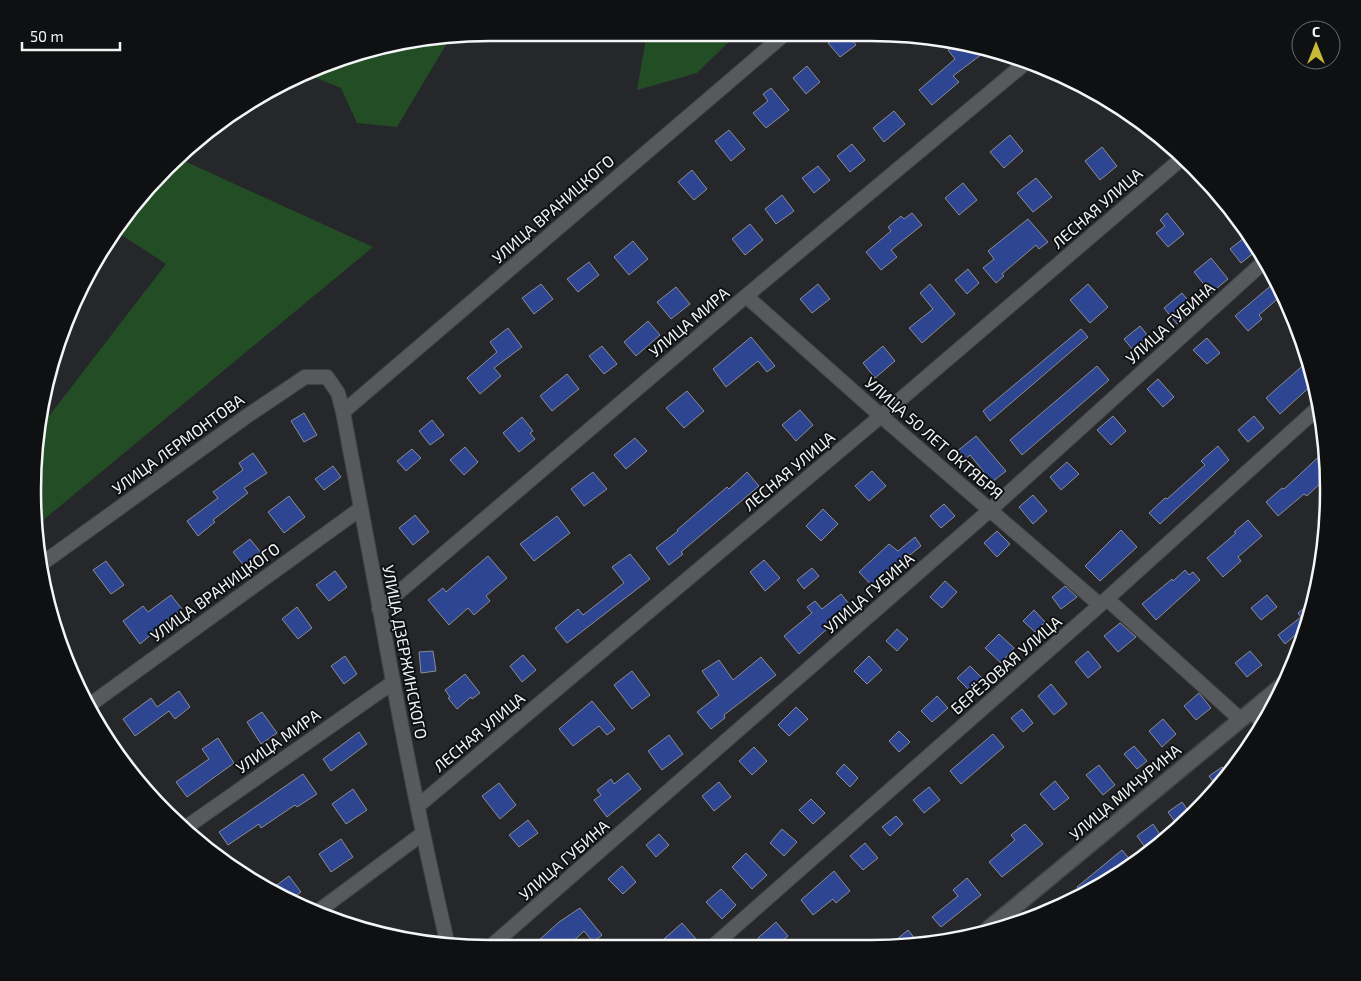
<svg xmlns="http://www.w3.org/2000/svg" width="1361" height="981" viewBox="0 0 1361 981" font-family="'Exo 2',sans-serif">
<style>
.green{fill:#234d24}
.building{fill:#2e4591;stroke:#8c8d91}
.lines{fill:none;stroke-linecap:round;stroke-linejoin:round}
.minor-casing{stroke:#414245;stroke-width:16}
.tertiary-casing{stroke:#414245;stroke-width:18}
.minor{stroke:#58595d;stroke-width:14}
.tertiary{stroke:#58595d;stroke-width:15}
.labels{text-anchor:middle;stroke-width:4;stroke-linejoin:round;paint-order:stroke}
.street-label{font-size:16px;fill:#f4f5f7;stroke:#0f1011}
.rim{fill:none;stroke:#f4f5f7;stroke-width:2.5}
</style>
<rect width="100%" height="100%" fill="#25272a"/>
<path class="green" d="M647,33H738L697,73L637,90Z
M450,38L397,127L357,123L341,88L311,76L372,48Z
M180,159L373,247L36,526V442L46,420L166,264L117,232L146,189Z"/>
<path class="building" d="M842,32H846L856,45L840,57L828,43Z
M960,41L986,51L953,76L959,82L932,105L919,90L955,59L948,50Z
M807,66L820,82L806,94L793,78Z
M771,88L789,110L766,128L753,113L768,101L763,94Z
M894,111L905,124L884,142L873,128Z
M729,130L745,149L731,161L715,141Z
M1010,135L1023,151L1004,168L990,152Z
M852,144L865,160L850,172L837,156Z
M1102,147L1117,166L1100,180L1085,161Z
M818,166L830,180L814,193L802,178Z
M692,170L707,189L694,200L678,182Z
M1036,178L1052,197L1033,212L1017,193Z
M963,183L977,200L959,215L945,198Z
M782,195L794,211L776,224L765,209Z
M912,213L922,225L891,250L897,257L881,270L866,252L891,231L888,227L901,216L904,219Z
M1167,213L1184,234L1168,247L1156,233L1165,226L1160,220Z
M1028,219L1048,242L1039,249L1036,245L1002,274L1004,276L996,283L983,268L994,259L988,251Z
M750,224L763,240L745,255L732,239Z
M1245,237L1256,251L1241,263L1230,249Z
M633,241L648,259L629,275L614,257Z
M1211,258L1228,279L1211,293L1194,272Z
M589,262L599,275L578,292L567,279Z
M968,269L979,283L967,294L955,280Z
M1274,283L1282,295L1259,315L1262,319L1248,331L1235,316Z
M541,284L553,299L534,314L522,298Z
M818,284L830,299L812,313L800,299Z
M930,284L955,314L922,343L909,328L933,309L920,293Z
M1088,284L1108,307L1090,323L1070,300Z
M676,287L690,304L671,319L657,302Z
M1182,293L1195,309L1177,324L1164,308Z
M648,321L660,335L636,356L624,342Z
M1140,326L1153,342L1137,355L1124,339Z
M508,328L522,347L494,368L501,376L480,394L467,378L497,352L490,342Z
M1081,329L1088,337L990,421L983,411Z
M751,337L775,366L767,372L758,361L726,387L713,369Z
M1207,338L1220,353L1207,364L1193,350Z
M602,346L617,364L604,374L589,356Z
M883,346L895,361L875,378L863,363Z
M1308,361L1314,383L1280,414L1266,398Z
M1097,366L1109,380L1022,455L1010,440Z
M567,374L579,389L552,411L540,396Z
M1158,379L1174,397L1163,407L1147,389Z
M687,391L704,411L684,428L666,408Z
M800,410L813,425L796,441L782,425Z
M304,413L317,435L304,442L291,421Z
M1113,416L1126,431L1111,445L1097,430Z
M1254,416L1264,428L1248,442L1238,430Z
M522,417L533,431L530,433L535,439L519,452L503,433Z
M432,420L444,435L430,445L419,431Z
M976,436L1006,471L992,482L970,455L963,461L956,452Z
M635,438L647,451L626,469L614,455Z
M1218,446L1229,460L1160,524L1149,513L1165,498L1167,499L1205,465L1201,461Z
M465,447L478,462L464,475L450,460Z
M412,449L421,458L406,471L397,461Z
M1325,451L1326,478L1307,496L1304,494L1278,516L1266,502L1282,488L1284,489Z
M253,453L267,473L244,488L248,493L213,520L215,522L198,536L187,521L218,498L213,492L243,470L239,463Z
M1067,462L1079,474L1061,490L1050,477Z
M333,466L341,477L324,490L315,479Z
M872,471L886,486L869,501L855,486Z
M593,472L607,489L584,506L571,489Z
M747,472L759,486L681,552L683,554L669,565L656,548L678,531L677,530L727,487L729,489Z
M1033,495L1047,511L1033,524L1019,507Z
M289,496L305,517L284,533L268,512Z
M944,504L955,516L941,528L930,516Z
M823,509L838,524L821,541L806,526Z
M415,515L429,532L413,545L399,528Z
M557,516L570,533L534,561L520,544Z
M1248,520L1262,536L1238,557L1241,561L1223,577L1207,558L1236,533L1234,532Z
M1121,530L1137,547L1100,581L1085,566Z
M997,531L1010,544L997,557L984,543Z
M915,537L921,546L910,555L908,554L893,571V572L875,589L859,572L889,544L898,551Z
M250,539L262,554L245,567L233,552Z
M630,554L650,579L567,643L555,628L578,609L583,615L624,583L612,567Z
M488,556L507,578L486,596L490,601L474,615L468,608L449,625L428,600L443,588L446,592Z
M764,560L780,578L765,591L750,572Z
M106,561L124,585L111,594L93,570Z
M812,568L819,576L804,589L797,580Z
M1185,570L1189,575L1193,572L1200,580L1156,620L1142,604L1172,579L1173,581Z
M335,571L347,587L329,601L316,585Z
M945,581L957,592L942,608L930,597Z
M1065,586L1077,597L1061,609L1052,597Z
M841,594L853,609L838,619L799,654L784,636L812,613L807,607L815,601L822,609Z
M171,595L182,609L140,644L123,621L143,606L148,612Z
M1267,595L1277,607L1261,620L1251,608Z
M1314,600L1313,609L1306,626L1285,644L1278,635L1301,617L1298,613Z
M297,607L312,628L298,639L282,619Z
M1034,610L1045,622L1035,632L1023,621Z
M1120,623L1136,637L1118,652L1104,636Z
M897,629L908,639L897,651L886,641Z
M999,634L1014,648L1001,663L985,648Z
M433,651L436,671L421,673L419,652Z
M1088,651L1101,667L1088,678L1075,662Z
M1250,651L1262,665L1247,677L1235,663Z
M523,655L536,670L522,682L510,666Z
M345,656L357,674L344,684L331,666Z
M869,656L882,670L867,684L854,671Z
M761,657L776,675L724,715L725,718L711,729L697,712L719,695L702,671L719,660L733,680Z
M970,666L982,678L970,691L957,678Z
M632,671L650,695L632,709L614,685Z
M465,674L480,693L472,699L471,697L457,709L448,698L450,697L445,690Z
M1051,684L1067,704L1054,715L1038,696Z
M179,691L190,707L175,719L169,711L135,736L123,719L151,698L157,707Z
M1199,693L1211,708L1196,720L1184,706Z
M937,696L948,708L932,722L921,711Z
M592,701L615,729L607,735L599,726L573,746L559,729Z
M796,707L808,719L789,736L778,725Z
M1022,709L1033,723L1023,732L1011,718Z
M262,712L277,733L261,744L247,722Z
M1163,719L1176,734L1162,747L1149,731Z
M899,731L910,742L899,752L889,741Z
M359,732L367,744L331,771L323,759Z
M993,734L1004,747L961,784L950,771Z
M669,735L683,754L662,770L648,751Z
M218,738L234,763L187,797L176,782L209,759L202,749Z
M1134,746L1147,761L1137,769L1124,754Z
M754,747L767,761L752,775L739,761Z
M844,764L858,778L850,787L836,773Z
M1099,765L1115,785L1103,795L1086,775Z
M1222,767L1228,776L1216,786L1209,776Z
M628,773L641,789L607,817L594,800L601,795L597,790L611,779L614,784Z
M303,774L317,794L297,807L295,805L261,828L259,824L228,845L219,832Z
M1055,781L1069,798L1054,810L1040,794Z
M719,782L731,797L714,811L702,796Z
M499,783L516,805L500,819L482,796Z
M929,787L940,800L924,813L913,800Z
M353,789L367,810L346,824L332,804Z
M811,799L825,813L813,824L799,810Z
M1182,802L1191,815L1178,826L1168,812Z
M896,816L903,824L890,836L882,827Z
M528,820L538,833L519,847L509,835Z
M1025,824L1043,844L1002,877L989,862L1015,840L1011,835Z
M1153,824L1163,839L1147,850L1137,836Z
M782,829L797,842L784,856L770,843Z
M659,834L669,845L656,857L646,845Z
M341,839L353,857L331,872L319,854Z
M865,843L878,858L863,870L850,856Z
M1122,850L1131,861L1081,892L1077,887Z
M746,853L767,875L752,889L732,867Z
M622,866L636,882L623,894L608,879Z
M834,871L850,891L836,903L833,899L813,915L801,900Z
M289,876L301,892L288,901L270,890Z
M967,878L981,895L941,927L932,917L958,896L953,890Z
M721,889L736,905L722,919L706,902Z
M580,908L602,935L593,942L584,931L567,947H544L538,941L559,922Z
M776,922L788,936L776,946H765L758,938Z
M682,923L696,939L687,946H656Z
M908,930L920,945H890Z"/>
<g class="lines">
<g class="minor-casing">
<path id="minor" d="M746,296L881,416L1100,605
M343,412L786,33
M40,565L247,416L305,377H327L338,393L343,412C355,479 368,544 380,610C400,723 422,834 448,946
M1107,599L1240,719
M379,609L746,296L1023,65
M91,704L360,509
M1251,711L1263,723
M418,806L881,416L1180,160
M185,828L392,683
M317,912L422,834
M713,946L1100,605L1319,407
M490,947L990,510L1266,260"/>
</g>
<g class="tertiary-casing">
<path id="tertiary" d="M988,929L1285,683"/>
</g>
<use href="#minor" class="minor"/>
<use href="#tertiary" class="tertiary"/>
</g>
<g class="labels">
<g class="street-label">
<text transform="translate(1097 208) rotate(-41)" y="6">ЛЕСНАЯ УЛИЦА</text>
<text transform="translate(553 209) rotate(-41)" y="6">УЛИЦА ВРАНИЦКОГО</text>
<text transform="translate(689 322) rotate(-40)" y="6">УЛИЦА МИРА</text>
<text transform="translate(1170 323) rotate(-42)" y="6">УЛИЦА ГУБИНА</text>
<text transform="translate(934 438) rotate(41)" y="6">УЛИЦА 50 ЛЕТ ОКТЯБРЯ</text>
<text transform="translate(178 444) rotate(-36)" y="6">УЛИЦА ЛЕРМОНТОВА</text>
<text transform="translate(789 471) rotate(-40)" y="6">ЛЕСНАЯ УЛИЦА</text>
<text transform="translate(215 592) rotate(-36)" y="6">УЛИЦА ВРАНИЦКОГО</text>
<text transform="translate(869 593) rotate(-41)" y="6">УЛИЦА ГУБИНА</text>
<text transform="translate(405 652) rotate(79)" y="6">УЛИЦА ДЗЕРЖИНСКОГО</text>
<text transform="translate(1006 665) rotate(-41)" y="6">БЕРЁЗОВАЯ УЛИЦА</text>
<text transform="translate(479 732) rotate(-40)" y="6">ЛЕСНАЯ УЛИЦА</text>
<text transform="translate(278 741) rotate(-35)" y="6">УЛИЦА МИРА</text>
<text transform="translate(1125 792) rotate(-40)" y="6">УЛИЦА МИЧУРИНА</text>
<text transform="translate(564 860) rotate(-41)" y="6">УЛИЦА ГУБИНА</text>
</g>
</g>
<path d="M0 0H1361V981H0ZM490 41H871A449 449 0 0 1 1320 490V491A449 449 0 0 1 871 940H490A449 449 0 0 1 41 491V490A449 449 0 0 1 490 41Z" fill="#0f1011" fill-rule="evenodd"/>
<path class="rim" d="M490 41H871A449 449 0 0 1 1320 490V491A449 449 0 0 1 871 940H490A449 449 0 0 1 41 491V490A449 449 0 0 1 490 41Z"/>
<g transform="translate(1316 45)"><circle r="24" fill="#0f1011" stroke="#6b6c6d"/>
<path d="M0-4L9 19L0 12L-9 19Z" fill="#caba39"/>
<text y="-8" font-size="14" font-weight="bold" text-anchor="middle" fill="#f4f5f7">С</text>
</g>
<path d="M22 42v8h98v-8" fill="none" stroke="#f4f5f7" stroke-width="2.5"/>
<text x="30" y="42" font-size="15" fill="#f4f5f7" stroke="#0f1011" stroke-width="4" paint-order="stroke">50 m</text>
</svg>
